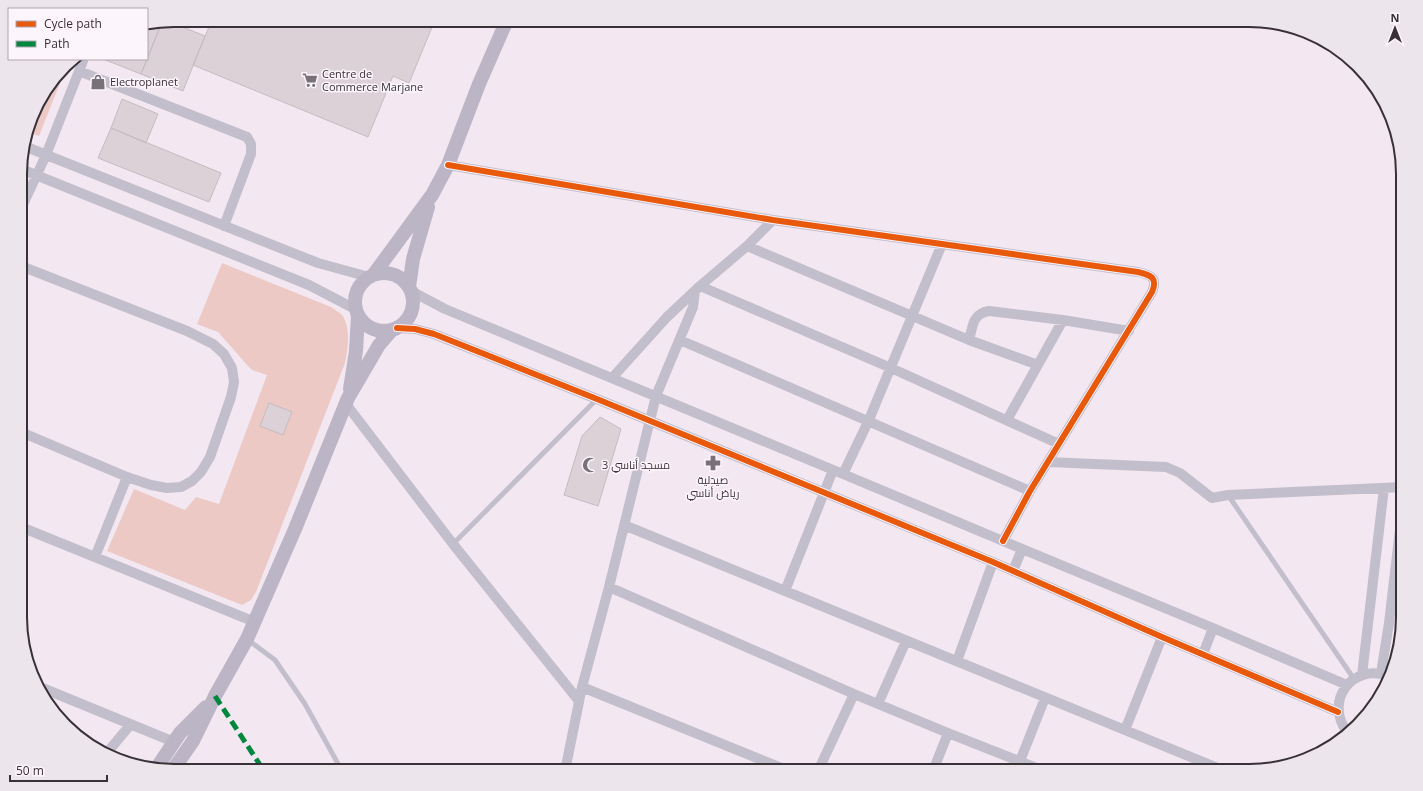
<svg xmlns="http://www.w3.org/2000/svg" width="1423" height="791" viewBox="0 0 1423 791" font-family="'Open Sans',Cairo,sans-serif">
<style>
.green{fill:#ecc9c5}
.building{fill:#dbd1d6;stroke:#c5bbc0}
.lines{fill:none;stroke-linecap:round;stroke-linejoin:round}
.lane{stroke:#c3becc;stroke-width:5}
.street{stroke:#c3becc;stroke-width:10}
.secondary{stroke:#bcb5c6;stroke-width:14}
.quiet{stroke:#00873e;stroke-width:5;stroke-dasharray:10 5;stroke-linecap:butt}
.cycleway-casing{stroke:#fdf5fc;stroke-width:8}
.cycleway{stroke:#e8590c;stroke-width:6}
.labels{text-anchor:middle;stroke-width:3;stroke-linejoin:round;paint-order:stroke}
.poi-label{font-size:11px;fill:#383137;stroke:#fdf5fc;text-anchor:start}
.rim{fill:none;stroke:#383137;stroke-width:2}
</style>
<rect width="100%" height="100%" fill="#f3e8f1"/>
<path class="green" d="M66,68L39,136L28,132L36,106Z
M222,263L331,307C335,310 339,312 342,315C351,327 348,349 345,363L256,592L251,600L242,605L107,551L134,489L185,510L196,497L219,504L267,375L252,370L248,366L218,332L197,324Z"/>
<path class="building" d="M212,20H435L409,83L393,76L368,137L193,65Z
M168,21L205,36L183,91L141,74L162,22Z
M162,22L141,74L103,59H147V25Z
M122,99L158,114L146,143L111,128Z
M111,128L221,173L209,202L98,158Z
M269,403L292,412L283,435L260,426Z
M600,417L621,429L598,506L564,495L582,436Z"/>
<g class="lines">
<path class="lane" d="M1228,495L1354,679
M453,544L597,399
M248,640L275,660L305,704L342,771"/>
<path class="street" d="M79,71L247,137L251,144V154L224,226
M24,146L318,263L369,277
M448,165L773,220L1138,272C1151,275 1158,278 1152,292L1030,491L1003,541
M21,169L309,285L355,309
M21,209L46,155L83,61L79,59
M747,246L969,340L1038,365
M21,266L187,331L213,344L224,354L232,368L234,382L231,397L210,457L201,472L192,481L181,487L167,488L151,485L127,477L21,432
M700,286L891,368L1059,444
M411,291L445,309L843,474L1003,541L1213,628L1347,685
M397,328L415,329L434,334L597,399L993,562L1162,637L1338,712
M680,340L1030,491
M969,340C973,326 972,314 989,311L1063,320L1129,331
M612,378L667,317L700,286L747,246L773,220
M346,404L453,544L579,701
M1007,420L1063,320
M1048,462L1166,467L1180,473L1212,498L1228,495L1403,487
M843,474L868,422L942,244
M624,525L1225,771
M21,527L255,622
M95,557L127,477
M1013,571L1022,549
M609,587L854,694L948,733L1044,771
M785,591L833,470
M1203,654L1213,628
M957,661L993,562
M1381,673L1389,623L1403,504
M1362,675L1384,488
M40,687L174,742
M582,687L789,771
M878,704L906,641
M1125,730L1162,637
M1347,732C1324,701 1352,663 1388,676
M106,754L131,724
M1020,761L1045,698
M565,771L582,687L609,587L650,420L656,396L693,307L695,291
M818,771L854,694
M933,771L948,733"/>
<path class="secondary" d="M355 302a29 29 0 1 1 58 0a29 29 0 1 1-58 0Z
M374,274L432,195L448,165L479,84L507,20
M409,287L413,259L428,207
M350,389L356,351L358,316
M156,769L180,733L206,707
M172,771L193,741L215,696L247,639L295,529L348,398L379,345L392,330"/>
<path class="quiet" d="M215,696L264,771"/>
<g class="cycleway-casing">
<path id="cycleway" d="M448,165L773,220L1138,272C1151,275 1158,278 1152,292L1030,491L1003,541
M397,328L415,329L434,334L597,399L993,562L1162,637L1338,712"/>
</g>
<use href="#cycleway" class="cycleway"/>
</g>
<defs>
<g id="supermarket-bare" transform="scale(1.2)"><path d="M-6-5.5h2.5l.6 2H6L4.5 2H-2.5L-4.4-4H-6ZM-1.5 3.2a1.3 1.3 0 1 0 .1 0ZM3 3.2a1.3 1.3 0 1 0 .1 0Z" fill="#797178" stroke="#fdf5fc" stroke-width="2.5" paint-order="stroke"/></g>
<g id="shop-bare" transform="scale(1.2)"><path d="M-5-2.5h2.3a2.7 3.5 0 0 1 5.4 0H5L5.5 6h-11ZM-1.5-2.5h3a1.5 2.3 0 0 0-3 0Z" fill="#797178" stroke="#fdf5fc" stroke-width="2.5" paint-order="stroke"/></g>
<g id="pharmacy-bare" transform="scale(1.2)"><path d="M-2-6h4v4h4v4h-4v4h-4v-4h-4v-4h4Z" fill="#797178" stroke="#fdf5fc" stroke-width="2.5" paint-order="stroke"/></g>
<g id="mosque-bare" transform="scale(1.2)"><path d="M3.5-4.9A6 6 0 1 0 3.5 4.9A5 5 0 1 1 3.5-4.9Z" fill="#797178" stroke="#fdf5fc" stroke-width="2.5" paint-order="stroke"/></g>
</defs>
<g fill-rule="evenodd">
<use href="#supermarket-bare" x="310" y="80"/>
<use href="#shop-bare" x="98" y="82"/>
<use href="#pharmacy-bare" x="713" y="463"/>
<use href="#mosque-bare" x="590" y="465"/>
</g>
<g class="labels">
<g class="poi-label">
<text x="322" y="78">Centre de<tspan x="322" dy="13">Commerce Marjane</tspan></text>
<text x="110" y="86">Electroplanet</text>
<text x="602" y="469">مسجد أناسي 3</text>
<text x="713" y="484" text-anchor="middle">صيدلية<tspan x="713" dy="13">رياض أناسي</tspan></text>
</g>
</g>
<path d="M0 0H1423V791H0ZM174 27H1249A147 147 0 0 1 1396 174V617A147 147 0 0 1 1249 764H174A147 147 0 0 1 27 617V174A147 147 0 0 1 174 27Z" fill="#ede5ec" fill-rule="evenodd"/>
<path class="rim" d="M174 27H1249A147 147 0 0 1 1396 174V617A147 147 0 0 1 1249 764H174A147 147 0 0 1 27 617V174A147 147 0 0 1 174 27Z"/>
<rect x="8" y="8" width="140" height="52" fill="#fdf5fc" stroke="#aea7ad"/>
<rect x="16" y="21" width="20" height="6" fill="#e8590c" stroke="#aea7ad"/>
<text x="44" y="28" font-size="12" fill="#383137">Cycle path</text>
<rect x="16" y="41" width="20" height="6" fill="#00873e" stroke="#aea7ad"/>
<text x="44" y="48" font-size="12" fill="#383137">Path</text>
<g transform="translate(1395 28)" stroke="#fdf5fc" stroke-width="3" paint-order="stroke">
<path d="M0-3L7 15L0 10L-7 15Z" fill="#383137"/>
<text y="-6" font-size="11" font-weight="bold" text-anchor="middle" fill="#383137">N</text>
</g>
<path d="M10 775v6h97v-6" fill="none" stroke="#383137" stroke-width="2"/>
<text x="16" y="775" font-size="12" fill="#383137" stroke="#fdf5fc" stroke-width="3" paint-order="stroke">50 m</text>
</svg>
